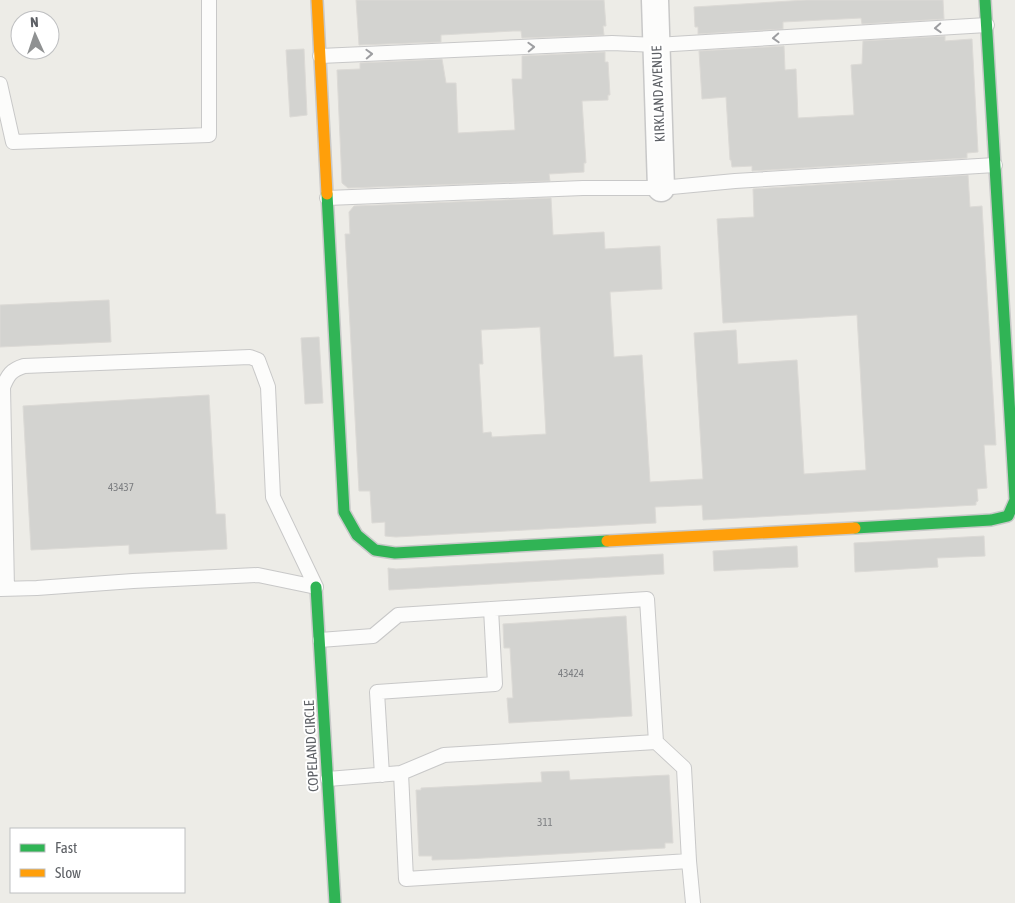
<svg xmlns="http://www.w3.org/2000/svg" width="1015" height="903" viewBox="0 0 1015 903" font-family="'Asap Condensed',sans-serif">
<style>
.building{fill:#d3d3d0;stroke:#dcdad6;fill-rule:evenodd}
.lines{fill:none;stroke-linecap:round;stroke-linejoin:round}
.lane-casing{stroke:#c8c8c8;stroke-width:16}
.street-casing{stroke:#c8c8c8;stroke-width:29}
.fast-casing{stroke:#c9c9c9;stroke-width:14}
.slow-casing{stroke:#c9c9c9;stroke-width:14}
.lane{stroke:#fcfcfb;stroke-width:14}
.street{stroke:#fcfcfb;stroke-width:26}
.fast{stroke:#30b455;stroke-width:11}
.slow{stroke:#ff9f0a;stroke-width:11}
.oneway{stroke:#9d9ea1}
.labels{text-anchor:middle;stroke-width:4;stroke-linejoin:round;paint-order:stroke}
.number-label{font-size:11px;fill:#7c7e81}
.street-label{font-size:14px;fill:#5d6065;stroke:#fff}
</style>
<rect width="100%" height="100%" fill="#edece7"/>
<path class="building" d="M356,0H604L606,26H603L604,35L522,38L521,31H513L441,35V42L359,45Z
M806,0H943L944,19L862,24L861,18L783,22V29L698,34V27H695L694,7Z
M945,36V41L972,39L978,152L967,153V158L752,171V166L732,167L731,160H730L726,97L702,99L699,51L784,46L785,70L796,69L798,118L854,115L851,65L862,64L863,41Z
M304,49L307,115L290,117L286,50Z
M605,52V62H608L610,95H608V100L582,101L586,163H584V172L549,174L550,181L348,188L342,183L337,70L360,69V63L442,59L446,83H456L458,133L515,130L512,79H522V56Z
M968,175L970,207L982,206L996,445H984L987,488L977,489L978,501L976,502V505L703,520L702,505L655,507L656,523L396,537L385,536V522L372,523L370,491H359L345,234H350L349,212L354,206L551,198L553,235L604,232L605,249L660,246L662,289L610,292L614,357L642,355L650,482L703,479L694,333L736,330L738,364L797,360L804,474L866,470L857,315L723,323L717,219L754,217L753,189ZM540,327L546,434L492,437L491,432L483,433L479,364H483L481,330Z
M109,300L111,342L0,347V305Z
M319,337L323,403L305,404L301,338Z
M209,395L216,514H225L227,549L129,554V545L31,550L23,406Z
M984,536L985,556L937,558L938,567L855,572L854,543Z
M797,546L798,567L714,571L713,551Z
M663,554L664,574L389,590L388,568L396,569Z
M626,616L632,716L509,723L507,698H513L510,648H504L503,624Z
M569,771L570,780L669,775L673,843H665V848L466,859L432,860V856H419L416,790H421V788L542,782L541,772Z"/>
<g class="lines">
<g class="lane-casing">
<path id="lane" d="M320,56L612,43L656,45L987,25
M0,84L13,142L209,135V0
M327,198L583,188H661L735,181L995,165
M0,589L37,588L133,581L258,575L316,587
M7,589L3,387C8,375 11,370 24,366L250,357L258,360L268,387L273,497L316,587
M320,640L373,636L398,615L647,599L656,742L444,755L401,773L328,779
M656,742L684,768L689,861
M401,773L406,879L689,861L693,903
M382,775L377,692L495,684L491,609"/>
</g>
<g class="street-casing">
<path id="street" d="M655,0L661,188"/>
</g>
<g class="fast-casing">
<path id="fast" d="M327,194L344,512L357,535L375,550L395,553L607,541
M855,528L991,520L1008,516L1015,500L985,0
M316,587L335,903"/>
</g>
<g class="slow-casing">
<path id="slow" d="M317,0L327,194
M607,541L855,528"/>
</g>
<use href="#lane" class="lane"/>
<use href="#street" class="street"/>
<use href="#fast" class="fast"/>
<use href="#slow" class="slow"/>
</g>
<defs><path id="oneway-chevron" d="M-2-3.5L2.5 0L-2 3.5" fill="none" stroke-width="1.6" stroke-linecap="round" stroke-linejoin="round" transform="scale(1.25)"/></defs>
<g class="oneway">
<use href="#oneway-chevron" transform="translate(938 28) rotate(177)"/>
<use href="#oneway-chevron" transform="translate(776 38) rotate(177)"/>
<use href="#oneway-chevron" transform="translate(531 47) rotate(-2)"/>
<use href="#oneway-chevron" transform="translate(369 54) rotate(-2)"/>
</g>
<g class="labels">
<g class="number-label">
<text x="121" y="491">43437</text>
<text x="571" y="677">43424</text>
<text x="545" y="826">311</text>
</g>
<g class="street-label">
<text transform="translate(658 94) rotate(-92)" y="5">KIRKLAND AVENUE</text>
<text transform="translate(311 746) rotate(-93)" y="5">COPELAND CIRCLE</text>
</g>
</g>
<rect x="10" y="828" width="175" height="65" fill="#ffffff" stroke="#bebfc1"/>
<rect x="20" y="844" width="25" height="8" fill="#30b455" stroke="#bebfc1"/>
<text x="55" y="853" font-size="15" fill="#5d6065">Fast</text>
<rect x="20" y="869" width="25" height="8" fill="#ff9f0a" stroke="#bebfc1"/>
<text x="55" y="878" font-size="15" fill="#5d6065">Slow</text>
<g transform="translate(35 35) rotate(357)"><circle r="24" fill="#ffffff" stroke="#bebfc1"/>
<path d="M0-4L9 19L0 12L-9 19Z" fill="#8f9192"/>
<text y="-8" font-size="14" font-weight="bold" text-anchor="middle" fill="#5d6065">N</text>
</g>
</svg>
